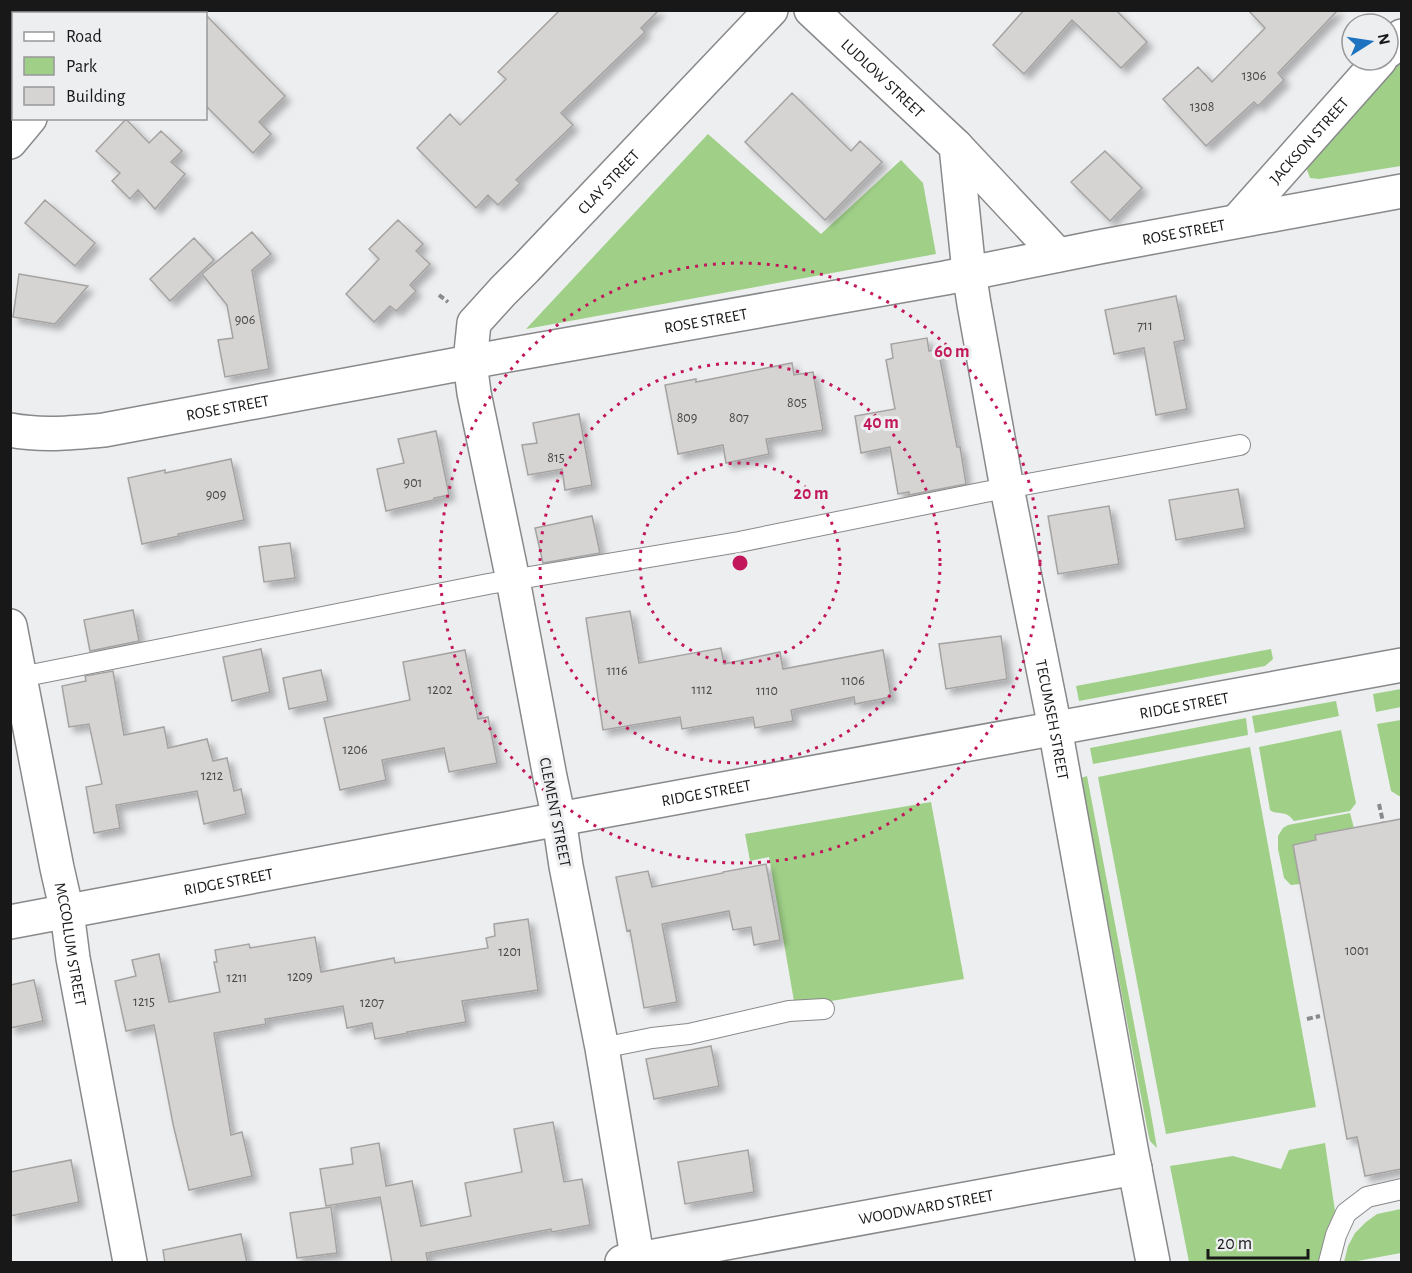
<svg xmlns="http://www.w3.org/2000/svg" width="1412" height="1273" viewBox="0 0 1412 1273" font-family="'Alegreya Sans',sans-serif">
<style>
.green{fill:#a0d088}
.building{fill:#d6d4d3;stroke:#a5a3a2;stroke-width:1.5;filter:url(#shadow)}
.lines{fill:none;stroke-linecap:round;stroke-linejoin:round}
.service-casing{stroke:#88898b;stroke-width:22}
.minor-casing{stroke:#88898b;stroke-width:36}
.tertiary-casing{stroke:#88898b;stroke-width:36}
.secondary-casing{stroke:#88898b;stroke-width:36}
.path{stroke:#898a8b;stroke-width:4;stroke-dasharray:6 3;stroke-linecap:butt}
.service{stroke:#fff;stroke-width:20}
.minor{stroke:#fff;stroke-width:33}
.tertiary{stroke:#fff;stroke-width:33}
.secondary{stroke:#fff;stroke-width:33}
.ring{fill:none;stroke:#c2185b;stroke-width:3;stroke-dasharray:3 6}
.labels{text-anchor:middle;stroke-width:6;stroke-linejoin:round;paint-order:stroke}
.number-label{font-size:14px;fill:#484748}
.street-label{font-size:16px;fill:#181819;stroke:#edeef0}
.centre{fill:#c2185b;stroke:#edeef0;stroke-width:3}
.ring-label{font-size:18px;text-anchor:middle;font-weight:bold;fill:#c2185b;stroke:#edeef0;stroke-width:6;stroke-linejoin:round;paint-order:stroke}
</style>
<defs>
<filter id="shadow"><feDropShadow dx="5.5" dy="5.5" stdDeviation="3" flood-color="#0004"/></filter>
</defs>
<rect width="100%" height="100%" fill="#edeef0"/>
<path class="green" d="M1401,59V166L1319,179L1310,178L1306,167L1310,153Z
M708,134L821,234L901,160L923,183L936,254L526,329Z
M1271,649L1273,659L1265,666L1079,701L1076,686Z
M1401,689V707L1376,712L1373,694Z
M1336,701L1339,716L1255,733L1252,716Z
M1246,718L1248,735L1093,764L1090,748Z
M1401,720L1402,796H1399L1391,791L1377,724Z
M1341,730L1356,803L1350,811L1294,821C1285,809 1278,816 1270,810L1259,747Z
M1250,747L1316,1107L1166,1134L1098,777Z
M1087,776L1150,1108L1157,1148L1150,1141L1148,1133L1081,778Z
M931,802L964,979L795,1007L769,857L750,861L745,834Z
M1350,813L1354,828L1315,835L1316,840L1293,845L1300,884L1291,885L1284,878L1278,849V836L1283,828L1288,825Z
M1325,1143L1335,1211L1324,1240L1319,1262H1189L1170,1166L1233,1156L1281,1169L1289,1150Z
M1401,1209V1253L1352,1262H1344L1348,1246L1355,1233L1366,1222L1377,1214Z"/>
<path class="building" d="M560,10H659L641,28L645,32L561,113L573,125L516,180L520,183L498,205L488,195L476,208L417,148L450,114L460,125L506,79L498,72Z
M1024,10H1116L1147,42L1121,68L1072,20L1024,74L993,45Z
M1248,10H1338L1278,73L1284,80L1258,106L1254,102L1206,146L1163,99L1198,67L1212,82L1265,28Z
M206,15L285,96L259,122L271,134L253,153L206,106Z
M792,93L851,151L860,141L882,162L825,220L745,142Z
M126,119L149,143L161,131L182,151L171,162L185,174L155,209L138,190L130,199L112,181L120,173L96,151Z
M1105,151L1142,188L1110,221L1071,182Z
M45,200L95,243L75,266L25,223Z
M398,220L423,244L416,251L430,264L410,285L416,291L396,311L390,306L374,322L346,294L379,259L369,249Z
M252,232L271,254L252,270L269,369L225,377L218,340L233,338L227,305L202,274Z
M194,238L214,260L170,301L150,279Z
M19,274L88,286L55,324L13,317Z
M1176,296L1185,340L1174,342L1187,409L1156,415L1144,348L1114,354L1105,310Z
M927,338L929,351L938,349L957,447H960L966,484L909,495V492L898,494L890,447L861,453L855,416L895,409L886,360L893,358L891,344Z
M792,363L794,375L813,372L823,430L766,439L769,454L726,463L723,445L678,454L665,385L696,379V382Z
M579,414L592,485L565,490L562,469L528,475L522,445L537,443L533,423Z
M436,431L449,495L434,498V500L386,511L377,469L404,463L398,439Z
M231,459L244,520L178,534L179,536L142,544L128,478L165,470V473Z
M1238,489L1245,528L1176,540L1169,500Z
M1109,506L1119,564L1058,574L1048,516Z
M592,516L600,553L543,563L535,528Z
M290,543L295,578L264,582L259,547Z
M133,610L139,641L90,651L84,620Z
M630,611L639,663L721,648L724,664L780,652L783,669L883,650L891,697L855,704L854,697L791,710L793,721L755,728L753,717L682,729L680,717L603,730L586,618Z
M1001,636L1007,679L946,689L939,644Z
M261,649L270,692L232,701L223,657Z
M465,650L478,719L488,717L497,763L449,772L444,748L382,760L386,780L340,790L324,718L410,700L403,662Z
M321,670L328,701L289,709L283,678Z
M113,671L124,735L164,727L168,748L207,739L213,761L227,758L234,791L241,789L246,814L204,824L197,791L116,805L120,828L94,833L86,787L102,784L89,724L69,727L62,686L86,681L85,676Z
M1401,819V1169L1365,1176L1357,1137L1347,1139L1293,845L1316,840L1315,835Z
M766,864L780,940L754,945L751,927L733,930L729,911L662,924L677,1002L644,1008L630,930L627,931L616,877L648,871L652,887L723,873V872Z
M528,919L538,990L462,1001L466,1022L407,1032L408,1033L375,1039L372,1023L347,1028L343,1006L265,1019L266,1024L214,1033L231,1135L242,1132L252,1176L189,1190L173,1124L154,1025L126,1031L115,981L136,976L132,960L159,954L169,1002L220,992L214,962H217L215,950L249,944L250,948L315,937L321,972L394,958L395,963L488,948L486,938L495,936L494,924Z
M34,980L43,1021L10,1028V985Z
M711,1046L719,1086L654,1099L646,1059Z
M553,1122L564,1182L582,1179L590,1225L552,1232L551,1229L426,1253L428,1263H392L380,1197L326,1206L320,1169L353,1164L351,1148L379,1143L386,1186L412,1181L421,1226L471,1216L465,1183L522,1172L514,1129Z
M748,1150L754,1192L685,1204L678,1162Z
M71,1160L79,1202L10,1216V1172Z
M331,1207L337,1253L297,1258L290,1213Z
M241,1234L247,1263H165L163,1250Z"/>
<g class="lines">
<g class="service-casing">
<path id="service" d="M21,677L488,584L739,542L985,492L1240,445
M602,1048L652,1038L689,1034L789,1011L824,1009
M1329,1262L1336,1235L1346,1213L1367,1197L1402,1189"/>
</g>
<g class="minor-casing">
<g id="minor">
<path id="s1" d="M811,10L956,146L1058,255"/>
<path d="M1388,51L1402,36"/>
<path id="s2" d="M956,146L969,272L974,304L1007,488L1055,728L1132,1154L1153,1262"/>
<path id="s3" d="M1237,221L1380,60"/>
<path id="s4" d="M10,626L57,868L67,912L73,958L130,1262"/>
<path id="s5" d="M10,922L559,819L1402,665"/>
<path id="s6" d="M622,1262L1135,1168"/>
<path id="s7" d="M638,1262L602,1048L566,866L559,819L550,777L513,580L474,393L470,362L474,323L503,291L526,268L771,10"/>
</g>
</g>
<g class="tertiary-casing">
<g id="tertiary">
<path id="s8" d="M10,430C41,436 72,433 104,430L508,355L945,278L1099,247L1402,191"/>
</g>
</g>
<g class="secondary-casing">
<path id="secondary" d="M130,14L133,10
M10,142L30,118"/>
</g>
<path class="path" d="M439,295L448,302
M1379,804L1383,822
M1307,1019L1320,1016"/>
<use href="#service" class="service"/>
<use href="#minor" class="minor"/>
<use href="#tertiary" class="tertiary"/>
<use href="#secondary" class="secondary"/>
</g>
<g class="ring">
<circle cx="740" cy="563" r="100"/>
<circle cx="740" cy="563" r="200"/>
<circle cx="740" cy="563" r="300"/>
</g>
<g class="labels">
<g class="number-label">
<text x="1254" y="80">1306</text>
<text x="1202" y="111">1308</text>
<text x="245" y="324">906</text>
<text x="1145" y="330">711</text>
<text x="797" y="407">805</text>
<text x="687" y="422">809</text>
<text x="739" y="422">807</text>
<text x="556" y="462">815</text>
<text x="413" y="487">901</text>
<text x="216" y="499">909</text>
<text x="617" y="675">1116</text>
<text x="853" y="685">1106</text>
<text x="440" y="694">1202</text>
<text x="702" y="694">1112</text>
<text x="767" y="695">1110</text>
<text x="355" y="754">1206</text>
<text x="212" y="780">1212</text>
<text x="1357" y="955">1001</text>
<text x="510" y="956">1201</text>
<text x="300" y="981">1209</text>
<text x="237" y="982">1211</text>
<text x="144" y="1006">1215</text>
<text x="372" y="1007">1207</text>
</g>
<g class="street-label">
<text dy="6" stroke="none"><textPath href="#s1" startOffset="99">LUDLOW STREET</textPath></text>
<text dy="6" stroke="none"><textPath href="#s3" startOffset="108">JACKSON STREET</textPath></text>
<text dy="6" stroke="none"><textPath href="#s7" startOffset="1150">CLAY STREET</textPath></text>
<text dy="6" stroke="none"><textPath href="#s8" startOffset="1192">ROSE STREET</textPath></text>
<text dy="6" stroke="none"><textPath href="#s8" startOffset="706">ROSE STREET</textPath></text>
<text dy="6" stroke="none"><textPath href="#s8" startOffset="220">ROSE STREET</textPath></text>
<text dy="6" stroke="none"><textPath href="#s5" startOffset="1194">RIDGE STREET</textPath></text>
<text dy="6" stroke="none"><textPath href="#s2" startOffset="582">TECUMSEH STREET</textPath></text>
<text dy="6" stroke="none"><textPath href="#s5" startOffset="708">RIDGE STREET</textPath></text>
<text transform="translate(556 812) rotate(79)" y="6">CLEMENT STREET</text>
<text dy="6" stroke="none"><textPath href="#s5" startOffset="222">RIDGE STREET</textPath></text>
<text dy="6" stroke="none"><textPath href="#s4" startOffset="324">MCCOLLUM STREET</textPath></text>
<text dy="6" stroke="none"><textPath href="#s6" startOffset="309">WOODWARD STREET</textPath></text>
</g>
</g>
<circle cx="740" cy="563" r="9" class="centre"/>
<g class="ring-label">
<text x="952" y="357">60 m</text>
<text x="881" y="428">40 m</text>
<text x="811" y="499">20 m</text>
</g>
<rect width="1412" height="1273" fill="none" stroke="#181819" stroke-width="24"/>
<rect x="12" y="12" width="195" height="108" fill="#edeef0" stroke="#98989a" stroke-width="1.5"/>
<rect x="24" y="32" width="30" height="9" fill="#ffffff" stroke="#98989a" stroke-width="1.5"/>
<text x="66" y="42" font-size="18" fill="#181819">Road</text>
<rect x="24" y="57" width="30" height="18" fill="#a0d088" stroke="#98989a" stroke-width="1.5"/>
<text x="66" y="72" font-size="18" fill="#181819">Park</text>
<rect x="24" y="87" width="30" height="18" fill="#d6d4d3" stroke="#98989a" stroke-width="1.5"/>
<text x="66" y="102" font-size="18" fill="#181819">Building</text>
<g transform="translate(1370 42) rotate(78)"><circle r="28" fill="#edeef0" stroke="#98989a" stroke-width="1.5"/>
<path d="M0-4.5L10 22L0 15L-10 22Z" fill="#1d73c0"/>
<text y="-9" font-size="16" font-weight="bold" text-anchor="middle" fill="#181819">N</text>
</g>
<path d="M1208 1249v9h100v-9" fill="none" stroke="#181819" stroke-width="3"/>
<text x="1217" y="1249" font-size="18" fill="#181819" stroke="#edeef0" stroke-width="4.5" paint-order="stroke">20 m</text>
</svg>
